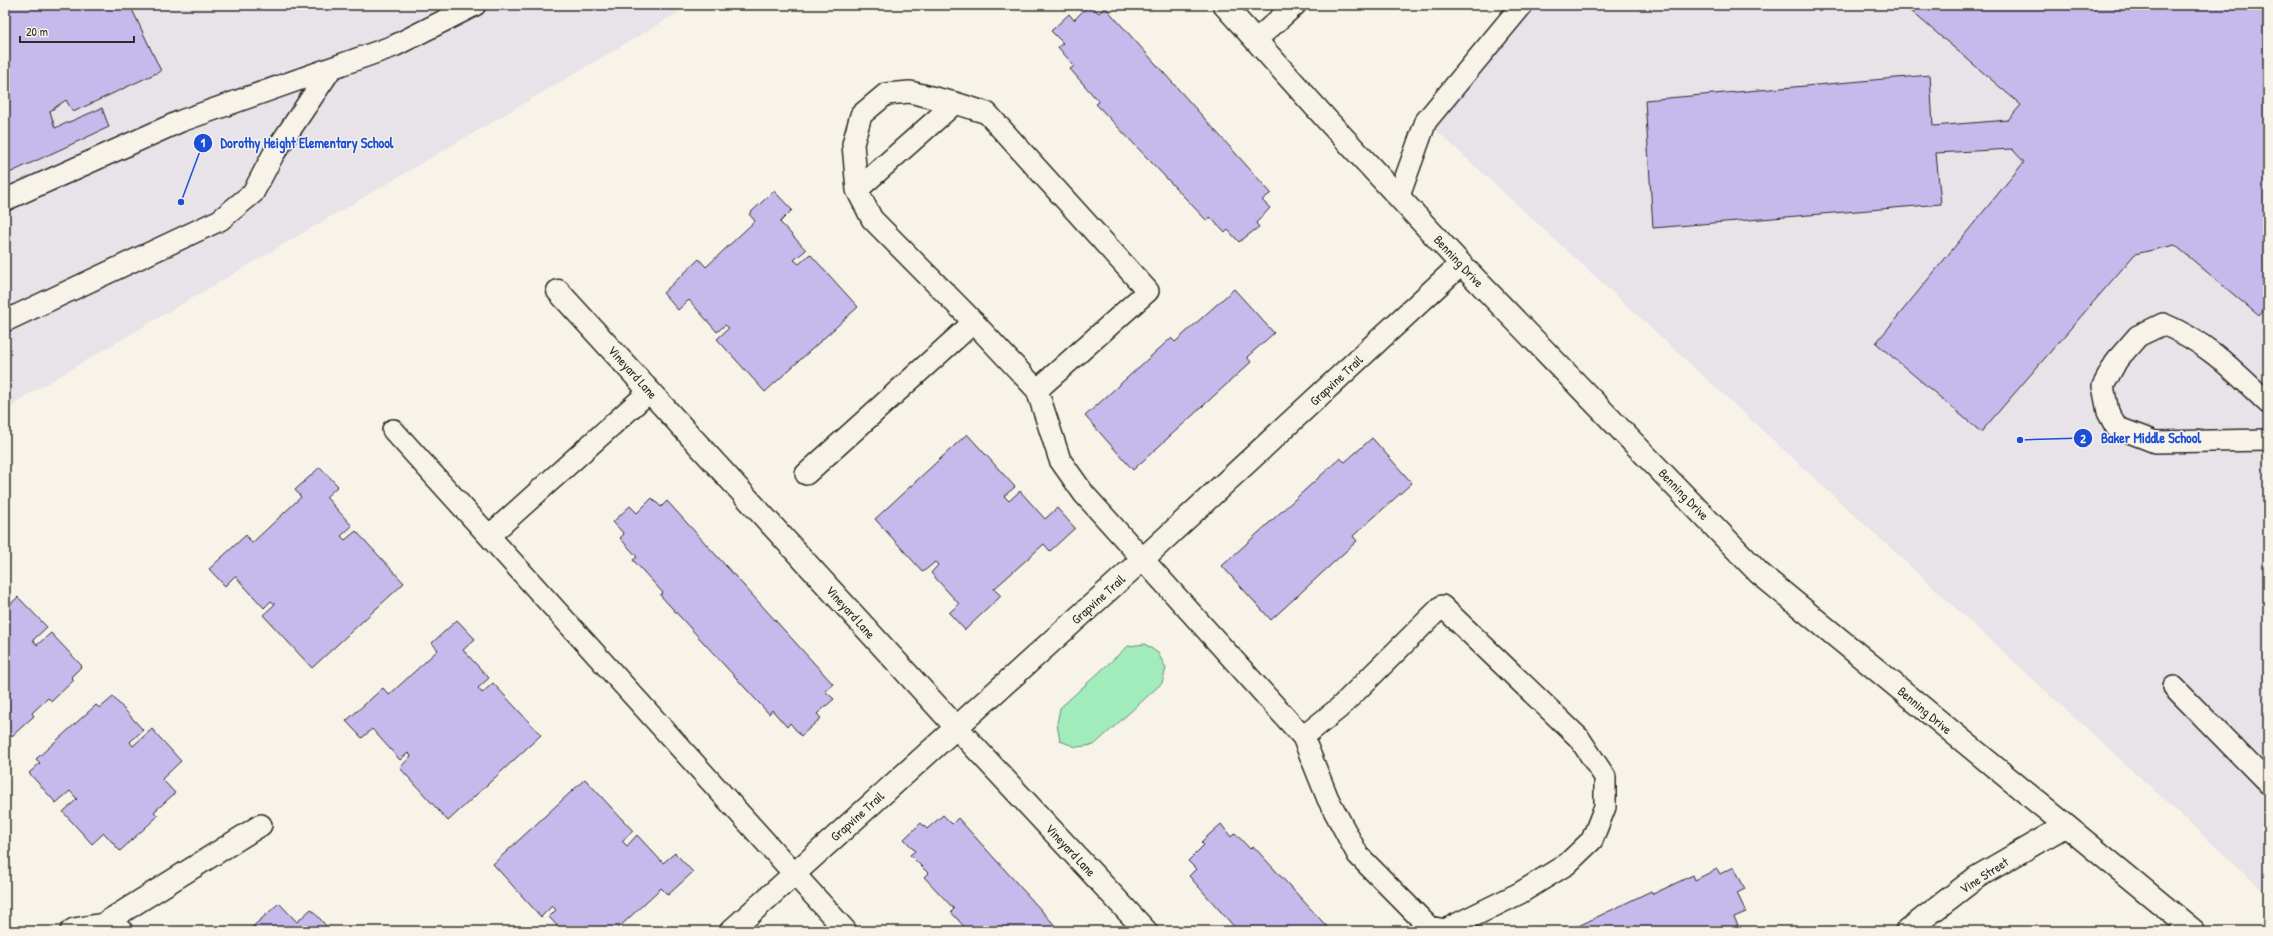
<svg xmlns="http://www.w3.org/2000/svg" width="2273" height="936" viewBox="0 0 2273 936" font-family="'Patrick Hand',sans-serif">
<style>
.built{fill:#e8e2e9}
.green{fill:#a2ecbc;stroke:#668c74}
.building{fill:#c6b9eb;stroke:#2b2b2b}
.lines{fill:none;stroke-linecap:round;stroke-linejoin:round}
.lane-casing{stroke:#2b2b2b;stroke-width:24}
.street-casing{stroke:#2b2b2b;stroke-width:25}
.lane{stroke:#f7f3e8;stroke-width:21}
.street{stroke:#f7f3e8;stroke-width:22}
.labels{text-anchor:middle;stroke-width:3;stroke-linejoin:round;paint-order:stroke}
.street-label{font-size:13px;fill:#2b2b2b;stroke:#f7f3e8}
.leader{fill:none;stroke:#1d4ed8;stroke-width:1.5}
.callout-dot{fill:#1d4ed8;stroke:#f7f3e8;stroke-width:1.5}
.mark-label{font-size:12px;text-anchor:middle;font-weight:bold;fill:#fff}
.callout-label{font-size:14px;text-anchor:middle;font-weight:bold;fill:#1d4ed8;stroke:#f7f3e8;stroke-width:3;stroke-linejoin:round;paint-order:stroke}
</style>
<rect width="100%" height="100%" fill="#f7f3e8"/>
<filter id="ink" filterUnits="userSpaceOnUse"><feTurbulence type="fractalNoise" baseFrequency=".025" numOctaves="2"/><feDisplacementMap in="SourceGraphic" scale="8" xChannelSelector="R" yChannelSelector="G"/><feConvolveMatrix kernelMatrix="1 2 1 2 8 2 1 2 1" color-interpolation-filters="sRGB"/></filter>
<g filter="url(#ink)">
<path class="built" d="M5,5H691L22,398L5,413Z
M1526,5H2268V895L1426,121Z"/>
<path class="green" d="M1145,644L1158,653L1166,668L1162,683L1094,745L1076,747L1060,741L1057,724L1060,708L1128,646Z"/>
<path class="building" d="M5,5H130L161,71L73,112L66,100L50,111L55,128L102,108L109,127L5,175Z
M1089,5L1099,13L1105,7L1271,193L1262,200L1270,208L1256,223L1259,227L1239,242L1228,230L1225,233L1210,217L1207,221L1096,104L1099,102L1070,69L1074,66L1058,47L1063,43L1051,31L1069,14L1074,20Z
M1904,5H2268V134L2265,138L2268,141V305L2259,316L2175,245L2135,254L1981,432L1876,343L2024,162L2012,149L1936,153L1941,204L1653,228L1645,100L1930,75L1933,126L2008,120L2021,105Z
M774,191L792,210L780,222L806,250L794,260L799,264L810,254L858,307L765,392L717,339L729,328L725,325L717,332L689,300L678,310L663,293L699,259L706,267L755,221L749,214Z
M1234,289L1274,333L1247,357L1251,362L1133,470L1085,416L1171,338L1175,342Z
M967,434L1015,487L1004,496L1009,501L1020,491L1045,519L1057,508L1075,528L1050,551L1044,544L994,589L1001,596L965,630L949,613L959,604L931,573L938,565L935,562L923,572L875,519Z
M1372,438L1412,483L1353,536L1357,541L1271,620L1222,566L1340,458L1345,462Z
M320,467L338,486L326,497L352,526L341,536L345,540L356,531L404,583L312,668L263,615L275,604L271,601L264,608L235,576L225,586L209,569L246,535L252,543L301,497L295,490Z
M652,498L661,507L667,501L833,684L825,691L834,699L817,714L821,718L801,736L790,723L787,727L772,710L769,714L660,595L663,593L633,560L637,557L620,538L624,534L613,522L630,506L637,513Z
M18,597L47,627L33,640L37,645L51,633L82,666L71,677L74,680L52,701L48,698L32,713L34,716L12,736L8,732L5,735V609Z
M457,620L475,639L463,650L489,678L478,688L482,693L493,683L541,735L448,821L400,768L411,756L408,753L400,760L372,729L362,738L346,721L383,688L389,695L438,650L432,643Z
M113,697L143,730L130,742L133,746L152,729L181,761L162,779L175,793L154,812L158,816L120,851L104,833L92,844L63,812L77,799L70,791L56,803L29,773L40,763L36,759L96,705L100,708Z
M585,779L633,831L622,841L627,846L637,835L663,863L675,853L693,872L668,895L661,888L615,931H562L549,917L556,910L552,906L541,917L493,864Z
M943,815L952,824L958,818L1060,931H968L951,912L954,909L924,877L928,873L910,855L915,851L904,839L921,823L927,829Z
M1221,824L1231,837L1235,833L1250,849L1253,846L1331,931H1238L1189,876L1196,869L1188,861L1204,845L1201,842Z
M1734,867L1745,889L1737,893L1746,912L1734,917L1738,925L1726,931H1568L1651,891L1653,894L1693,875L1695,880L1717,869L1720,874Z
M279,903L297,922L311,909L331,931H248Z"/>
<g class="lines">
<g class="lane-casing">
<path id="lane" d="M1256,40L1295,5
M955,103L910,92L886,94L861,115L853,144L857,190L872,219L966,314L1037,390L1060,460L1084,494L1303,737L1328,799L1358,855L1429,927L1445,930L1520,893L1567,864L1592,840L1605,807V777L1579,738L1442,606L1339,708L1303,737
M857,190L955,103L987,113L1148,291L1037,390
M1399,196L1426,121L1522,5
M5,200L181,121L394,46L475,5
M5,321L220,220L253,193L273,155L331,69
M2268,403C2234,371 2207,342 2163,324L2138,336L2117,360L2103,386L2108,412L2116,427L2155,442L2268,440
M393,430L846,931
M806,474L974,322
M489,536L650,391
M2174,687L2268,783
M103,924L261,825
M71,931L74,929L103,924L122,931"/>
</g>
<g class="street-casing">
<path id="street" d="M1224,5L1328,121L1461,264L1759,573L2194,931
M558,291L956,727L1146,931
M731,931L1144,558L1461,264
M1907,931L1977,877L2065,826"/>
</g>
<use href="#lane" class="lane"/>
<use href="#street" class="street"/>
</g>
</g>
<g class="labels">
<g class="street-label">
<text transform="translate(1459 261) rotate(47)" y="5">Benning Drive</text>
<text transform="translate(633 372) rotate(48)" y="5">Vineyard Lane</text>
<text transform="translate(1336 380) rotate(-43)" y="5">Grapvine Trail</text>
<text transform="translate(1684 494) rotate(46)" y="5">Benning Drive</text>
<text transform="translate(1098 599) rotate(-42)" y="5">Grapvine Trail</text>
<text transform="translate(851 612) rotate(48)" y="5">Vineyard Lane</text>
<text transform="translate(1925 710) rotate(40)" y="5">Benning Drive</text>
<text transform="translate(857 816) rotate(-42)" y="5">Grapvine Trail</text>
<text transform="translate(1071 850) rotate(47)" y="5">Vineyard Lane</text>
<text transform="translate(1984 875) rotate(-33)" y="5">Vine Street</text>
</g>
</g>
<path class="leader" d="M181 202L203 143M2020 440L2083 438"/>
<g class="callout-dot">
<circle cx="181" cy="202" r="4"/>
<circle cx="2020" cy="440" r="4"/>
<circle cx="203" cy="143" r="10"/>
<circle cx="2083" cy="438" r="10"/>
</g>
<g class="mark-label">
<text x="203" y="147">1</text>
<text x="2083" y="443">2</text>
</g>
<g class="callout-label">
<text x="307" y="148">Dorothy Height Elementary School</text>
<text x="2151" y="443">Baker Middle School</text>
</g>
<rect width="2273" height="936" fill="none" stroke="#f7f3e8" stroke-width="20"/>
<rect x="10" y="10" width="2253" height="916" fill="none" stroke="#2b2b2b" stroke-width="1.5" filter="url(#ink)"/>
<path d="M20 36v6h114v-6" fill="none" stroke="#2b2b2b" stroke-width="2"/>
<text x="26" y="36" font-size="12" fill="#2b2b2b" stroke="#f7f3e8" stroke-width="3" paint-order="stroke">20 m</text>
</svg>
